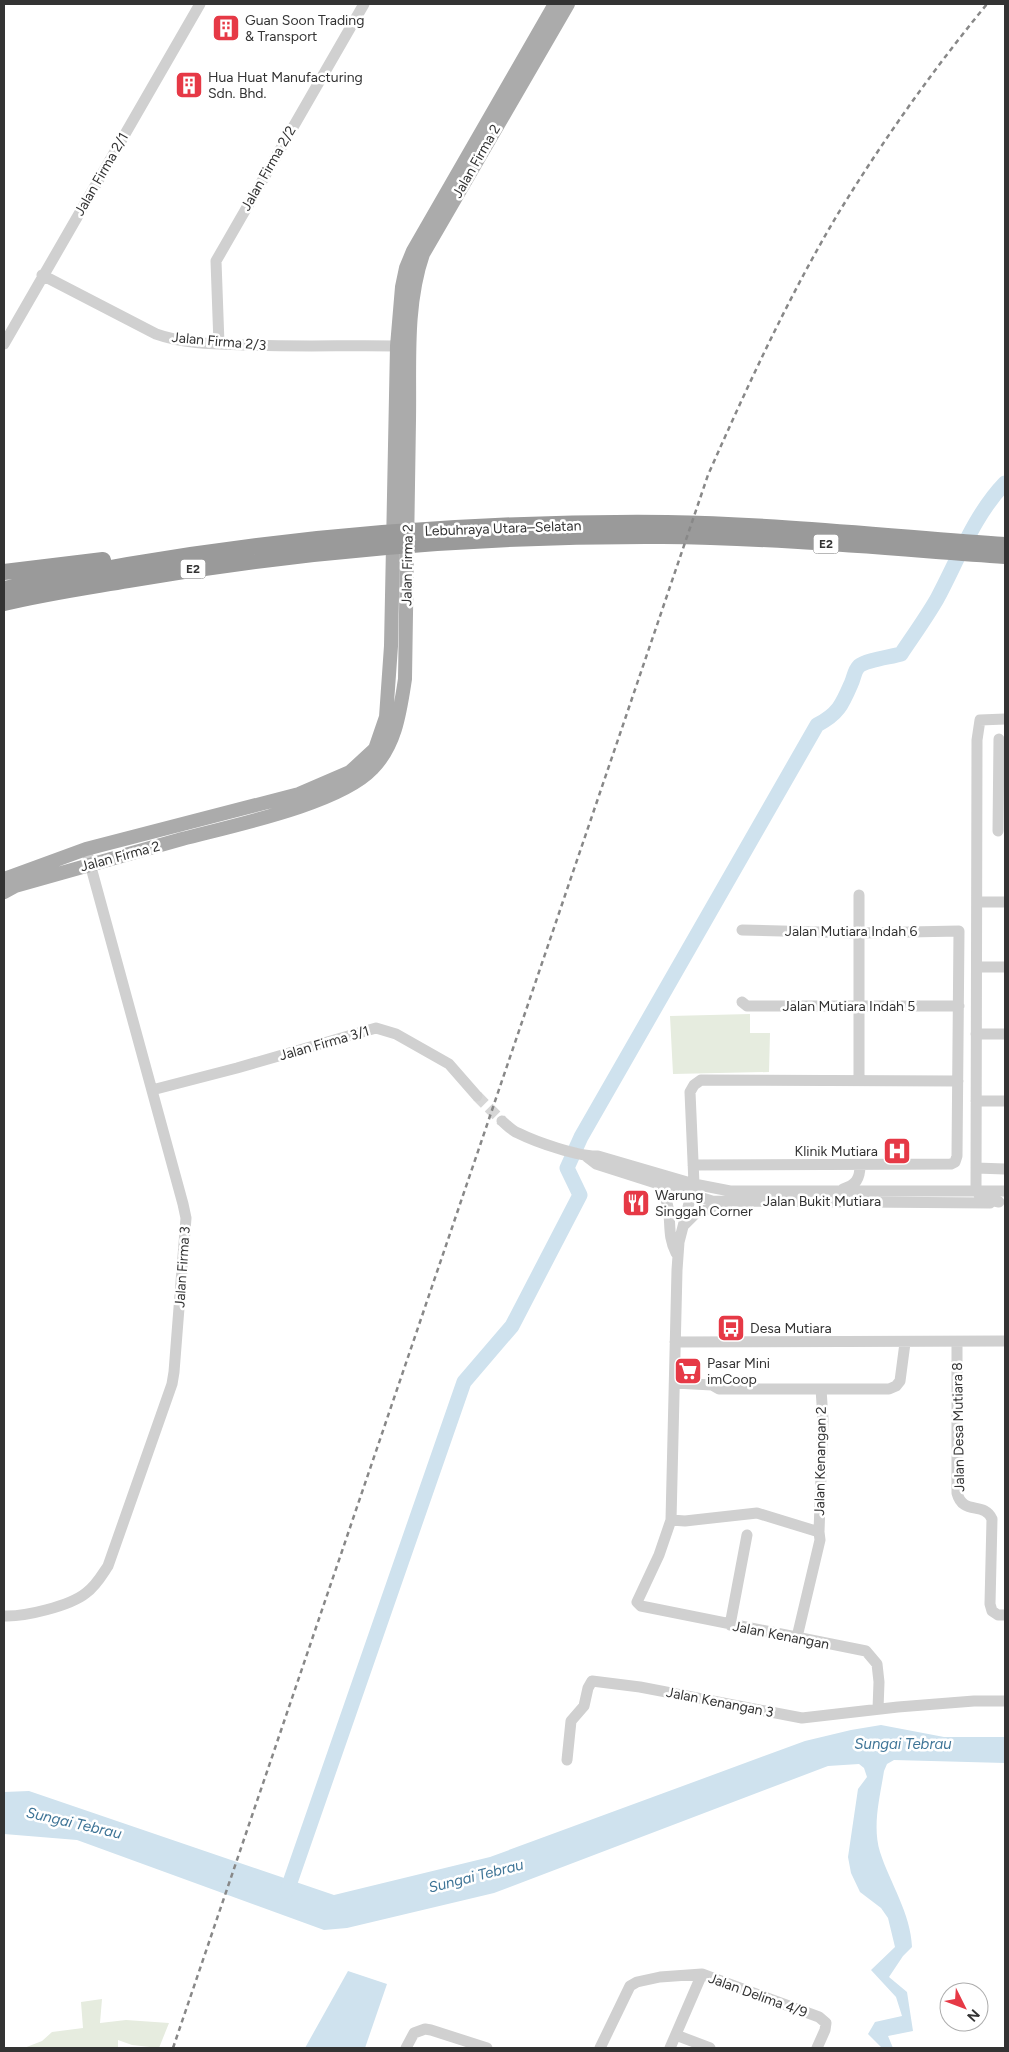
<svg xmlns="http://www.w3.org/2000/svg" width="1009" height="2052" viewBox="0 0 1009 2052" font-family="Figtree,sans-serif">
<style>
.green{fill:#e6ecdf}
.water{fill:#cfe2ee}
.lines{fill:none;stroke-linecap:round;stroke-linejoin:round}
.river{stroke:#cfe2ee;stroke-width:15}
.minor-tunnel{stroke:#d6d6d6;stroke-width:11;stroke-dasharray:11 5.5;stroke-linecap:butt}
.minor{stroke:#d0d0d0;stroke-width:11}
.major{stroke:#ababab;stroke-width:14}
.highway{stroke:#9a9a9a;stroke-width:16}
.rail{stroke:#888;stroke-width:2.5;stroke-dasharray:5 4;stroke-linecap:butt}
.labels{text-anchor:middle;stroke-width:5;stroke-linejoin:round;paint-order:stroke}
.shield{fill:#fff;stroke:#707070;stroke-width:1}
.shield-label{font-size:12px;font-weight:bold;fill:#333}
.poi-label{font-size:14px;fill:#333;stroke:#fff;text-anchor:start}
.street-label{font-size:14px;fill:#333;stroke:#fff}
.water-label{font-size:15px;font-style:italic;fill:#3f7597;stroke:#fff}
</style>
<rect width="100%" height="100%" fill="#fff"/>
<path class="green" d="M750,1014V1033H770L769,1072L673,1074L670,1016Z
M102,1999L100,2023L126,2020L169,2023L159,2048L132,2045L118,2040V2048H24L42,2041L52,2032L83,2028L81,2002Z"/>
<path class="water" d="M881,1725L944,1737H1005V1763L894,1760L887,1764L884,1771C880,1797 872,1826 880,1852C890,1883 911,1914 912,1947L903,1956L889,1977L907,1992L913,2031L888,2036L893,2048H882L868,2034L875,2022L902,2016L896,1997L871,1970L895,1947L888,1918L881,1908L860,1892L851,1873L848,1857L858,1789L867,1777L864,1768L859,1764L828,1766L494,1893L347,1928L324,1930L77,1840L4,1834V1792L29,1791L334,1895L490,1857L805,1741L851,1730Z
M348,1971L387,1984L365,2048H305Z"/>
<g class="lines">
<path class="river" d="M287,1891L464,1382L512,1326L580,1195L567,1168L581,1137L817,725C838,714 842,705 851,684C854,678 854,671 859,666C866,660 891,657 901,654C913,636 926,618 937,599C958,560 974,515 1005,483"/>
<path class="minor-tunnel" d="M477,1096L502,1121"/>
<path class="minor" d="M42,275L156,334C184,344 216,344 247,345C299,347 351,345 403,346
M4,344L200,4
M219,344L216,261L364,4
M998,831L999,739
M977,902H1005
M977,967H1005
M742,1002L747,1006H959
M976,1034H1005
M859,1079V895
M152,1090L237,1068L376,1028L396,1034L449,1064L477,1096
M976,1101H1005
M502,1121C507,1125 512,1131 518,1133C536,1142 579,1157 598,1156L694,1184L730,1191H1005
M587,1157L596,1164L712,1201L990,1203
M693,1165L951,1164L955,1162L957,1156L959,931L859,933L742,930
M976,1168L1005,1169
M656,1183C678,1210 663,1228 676,1253
M843,1189C856,1185 860,1179 860,1165
M999,1202L984,1199L976,1191L977,740L980,720L1005,719
M684,1225L695,1214L724,1202
M675,1342L1005,1341
M957,1342V1493C963,1516 984,1501 992,1519L990,1604L992,1611L998,1615H1005
M675,1383L712,1385L719,1389H889L896,1386L900,1381L905,1343
M671,1520L685,1521L757,1513L819,1532L823,1419L821,1389
M4,1616C24,1617 70,1606 86,1593C96,1586 102,1575 108,1566L172,1384L174,1372L186,1218L183,1204L86,849
M730,1625L747,1535
M797,1637L820,1540L819,1532
M878,1709L879,1682L877,1664L866,1651L641,1606L637,1602L659,1555L671,1520L677,1270L679,1242L694,1184L690,1092L694,1085L701,1080L958,1081
M567,1760L571,1721L584,1706L588,1688L592,1681L640,1687L802,1718L898,1707L974,1701H1005
M676,2035L710,2048
M406,2048L414,2033L425,2029L431,2030L487,2048
M600,2048L630,1986L637,1982L660,1977L702,1974L819,2017L826,2023L825,2030L817,2048
M670,2048L702,1974"/>
<path class="major" d="M4,879L86,849L299,794L350,772L375,749L386,717L391,646L397,346L402,287L406,268L413,251L555,4
M4,892L15,886C70,870 126,855 182,839C231,826 339,804 372,769C396,745 400,711 405,679C406,592 408,506 409,420C410,365 405,306 423,254L568,4"/>
<path class="highway" d="M4,572L103,560
M4,589C220,542 446,521 667,523C779,525 893,537 1005,545
M4,603C45,593 87,587 128,580C304,550 483,535 662,536C776,537 891,548 1005,556"/>
<path class="rail" d="M173,2048L708,475C747,387 787,300 836,217C881,143 932,71 987,4"/>
</g>
<defs>
<g id="building-square" transform="scale(1.4375)"><rect x="-9" y="-9" width="18" height="18" rx="4" fill="#e63946" stroke="#fff"/><path d="M-4-6H4V6H1V3H-1V6H-4ZM-2.5-4.3h1.7v1.8h-1.7ZM.8-4.3h1.7v1.8H.8ZM-2.5-1h1.7V.8h-1.7ZM.8-1h1.7V.8H.8Z" fill="#fff"/></g>
<g id="hospital-square" transform="scale(1.4375)"><rect x="-9" y="-9" width="18" height="18" rx="4" fill="#e63946" stroke="#fff"/><path d="M-5-5h3v3.5h4V-5h3V5h-3V1.5h-4V5h-3Z" fill="#fff"/></g>
<g id="restaurant-square" transform="scale(1.4375)"><rect x="-9" y="-9" width="18" height="18" rx="4" fill="#e63946" stroke="#fff"/><path d="M-5-6h1v4h1v-4h1v4h1v-4h1v5L-1.5 .5V6h-2V.5L-5-1ZM5-6V6H3V1.5H1.5Q1.5-4 5-6Z" fill="#fff"/></g>
<g id="bus-square" transform="scale(1.4375)"><rect x="-9" y="-9" width="18" height="18" rx="4" fill="#e63946" stroke="#fff"/><path d="M-5-6H5V4H4V6H2V4H-2V6H-4V4H-5ZM-3.5-4V0h7V-4ZM-3.5 1.2v1.5H-2V1.2ZM2 1.2v1.5H3.5V1.2Z" fill="#fff"/></g>
<g id="supermarket-square" transform="scale(1.4375)"><rect x="-9" y="-9" width="18" height="18" rx="4" fill="#e63946" stroke="#fff"/><path d="M-6-5.5h2.5l.6 2H6L4.5 2H-2.5L-4.4-4H-6ZM-1.5 3.2a1.3 1.3 0 1 0 .1 0ZM3 3.2a1.3 1.3 0 1 0 .1 0Z" fill="#fff"/></g>
</defs>
<g fill-rule="evenodd">
<use href="#building-square" x="226" y="28"/>
<use href="#building-square" x="189" y="85"/>
<use href="#hospital-square" x="897" y="1151"/>
<use href="#restaurant-square" x="636" y="1203"/>
<use href="#bus-square" x="731" y="1328"/>
<use href="#supermarket-square" x="688" y="1371"/>
</g>
<g class="labels">
<g class="shield">
<rect x="813.5" y="534.5" width="25" height="19" rx="4"/>
<rect x="180.5" y="559.5" width="25" height="19" rx="4"/>
</g>
<g class="shield-label">
<text x="826" y="548">E2</text>
<text x="193" y="573">E2</text>
</g>
<g class="poi-label">
<text x="245" y="25">Guan Soon Trading<tspan x="245" dy="16">&amp; Transport</tspan></text>
<text x="208" y="82">Hua Huat Manufacturing<tspan x="208" dy="16">Sdn. Bhd.</tspan></text>
<text x="878" y="1156" text-anchor="end">Klinik Mutiara</text>
<text x="655" y="1200">Warung<tspan x="655" dy="16">Singgah Corner</tspan></text>
<text x="750" y="1333">Desa Mutiara</text>
<text x="707" y="1368">Pasar Mini<tspan x="707" dy="16">imCoop</tspan></text>
</g>
<g class="street-label">
<text transform="translate(476 161) rotate(-60)" y="5">Jalan Firma 2</text>
<text transform="translate(268 168) rotate(-60)" y="5">Jalan Firma 2/2</text>
<text transform="translate(101 174) rotate(-60)" y="5">Jalan Firma 2/1</text>
<text transform="translate(219 341) rotate(5)" y="5">Jalan Firma 2/3</text>
<text transform="translate(503 528) rotate(-2)" y="5">Lebuhraya Utara–Selatan</text>
<text transform="translate(407 565) rotate(-89)" y="5">Jalan Firma 2</text>
<text transform="translate(120 856) rotate(-15)" y="5">Jalan Firma 2</text>
<text x="851" y="936">Jalan Mutiara Indah 6</text>
<text x="849" y="1011">Jalan Mutiara Indah 5</text>
<text transform="translate(324 1043) rotate(-16)" y="5">Jalan Firma 3/1</text>
<text x="822" y="1206">Jalan Bukit Mutiara</text>
<text transform="translate(182 1267) rotate(-86)" y="5">Jalan Firma 3</text>
<text transform="translate(958 1427) rotate(-91)" y="5">Jalan Desa Mutiara 8</text>
<text transform="translate(820 1461) rotate(-89)" y="5">Jalan Kenangan 2</text>
<text transform="translate(781 1635) rotate(11)" y="5">Jalan Kenangan</text>
<text transform="translate(720 1702) rotate(11)" y="5">Jalan Kenangan 3</text>
<text transform="translate(758 1995) rotate(20)" y="5">Jalan Delima 4/9</text>
</g>
<g class="water-label">
<text x="903" y="1749">Sungai Tebrau</text>
<text transform="translate(74 1823) rotate(13)" y="5">Sungai Tebrau</text>
<text transform="translate(476 1876) rotate(-14)" y="5">Sungai Tebrau</text>
</g>
</g>
<rect width="1009" height="2052" fill="none" stroke="#333333" stroke-width="10"/>
<g transform="translate(964 2007) rotate(132)"><circle r="24" fill="#ffffff" stroke="#adadad"/>
<path d="M0-4L9 19L0 12L-9 19Z" fill="#e63946"/>
<text y="-8" font-size="14" font-weight="bold" text-anchor="middle" fill="#333333">N</text>
</g>
</svg>
